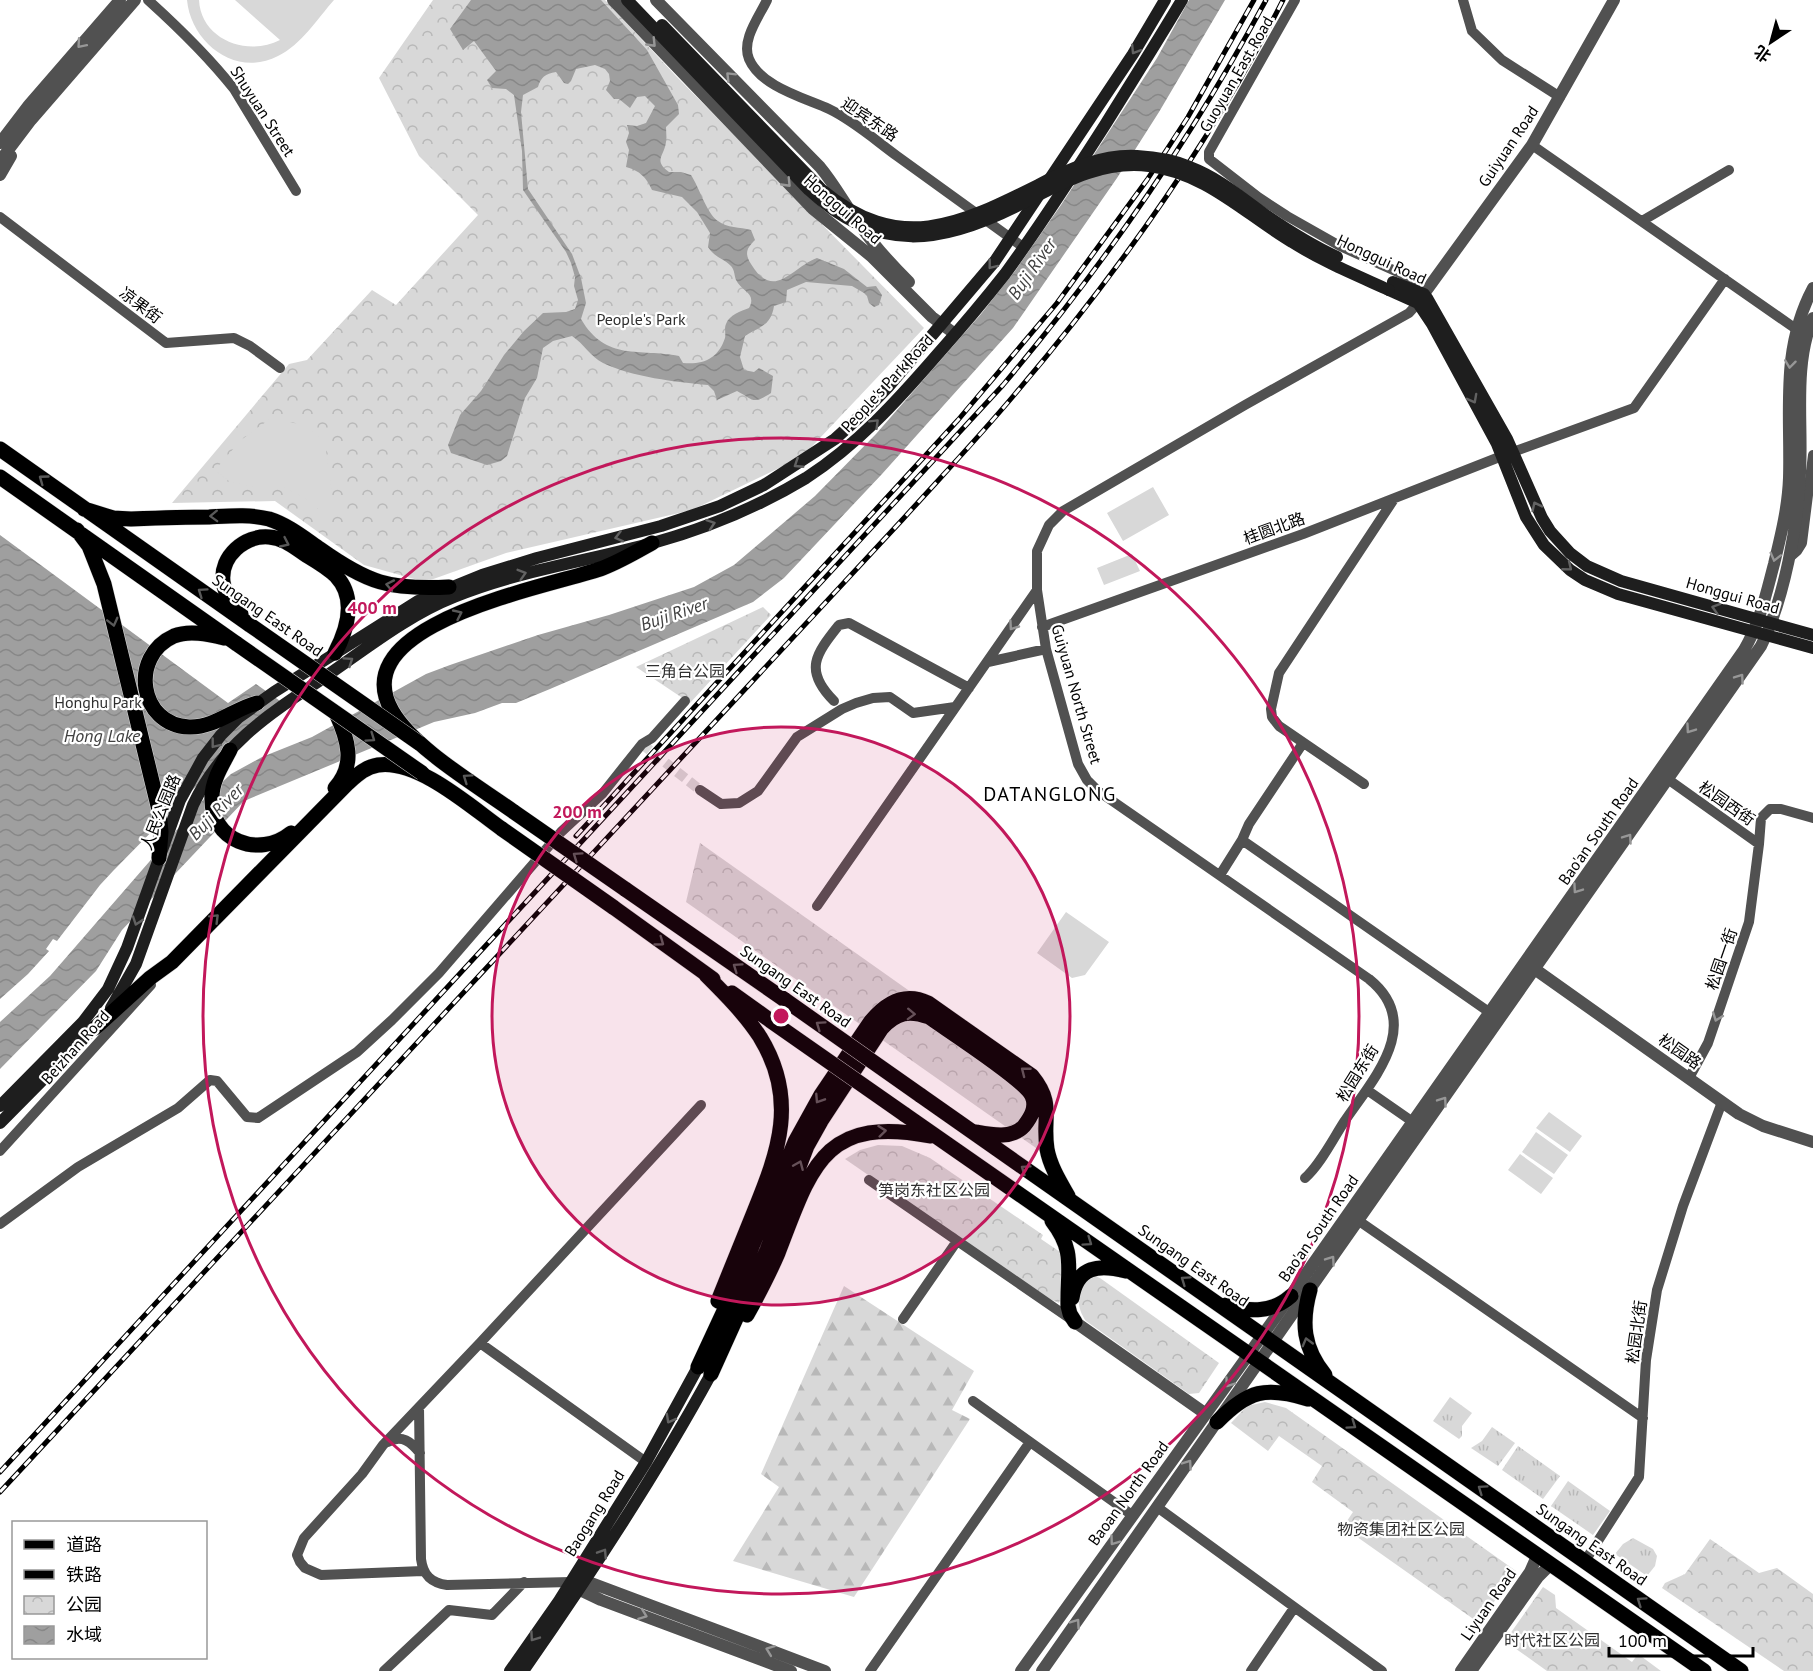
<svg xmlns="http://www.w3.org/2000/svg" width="1813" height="1671" viewBox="0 0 1813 1671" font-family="'PT Sans','Noto Sans SC',sans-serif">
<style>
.grass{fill:url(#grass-tufts)}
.forest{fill:url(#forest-firs)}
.park{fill:url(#park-crowns)}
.garden{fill:#d8d8d8}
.water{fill:url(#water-waves);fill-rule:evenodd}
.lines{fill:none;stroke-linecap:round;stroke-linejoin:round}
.minor-tunnel{stroke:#d9d9d9;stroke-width:10;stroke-dasharray:10 5;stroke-linecap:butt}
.primary-casing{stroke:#dbdbdb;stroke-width:16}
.minor{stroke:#515151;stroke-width:10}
.tertiary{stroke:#515151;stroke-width:12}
.secondary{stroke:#1e1e1e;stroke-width:12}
.primary{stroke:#000;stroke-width:15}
.rail-casing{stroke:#000;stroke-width:5}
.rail{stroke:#fff;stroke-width:3;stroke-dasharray:9;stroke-linecap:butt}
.primary-bridge-casing{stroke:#dbdbdb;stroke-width:16;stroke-linecap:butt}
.secondary-bridge{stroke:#1e1e1e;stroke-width:12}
.primary-bridge{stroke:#000;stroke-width:15}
.oneway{stroke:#979797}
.oneway2{stroke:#626262}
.oneway3{stroke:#595959}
.ring{fill:none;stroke:#c2185b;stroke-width:3}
.labels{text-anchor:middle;stroke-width:4.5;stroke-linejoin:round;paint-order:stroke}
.street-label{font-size:16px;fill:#000;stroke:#fff}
.park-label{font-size:16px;fill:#2f2f2f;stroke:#fff}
.water-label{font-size:18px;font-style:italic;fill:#404040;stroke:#fff}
.quarter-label{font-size:20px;letter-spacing:1.5px;fill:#000;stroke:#fff}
.centre{fill:#c2185b;stroke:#fff;stroke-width:3}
.ring-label{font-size:18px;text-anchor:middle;font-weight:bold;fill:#c2185b;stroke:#fff;stroke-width:4.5;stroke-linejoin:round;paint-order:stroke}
</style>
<defs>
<pattern id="grass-tufts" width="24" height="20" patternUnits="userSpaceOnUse" patternTransform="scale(1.5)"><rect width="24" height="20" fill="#d8d8d8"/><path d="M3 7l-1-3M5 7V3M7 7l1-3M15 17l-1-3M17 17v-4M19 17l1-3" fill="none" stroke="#b8b8b8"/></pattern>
<pattern id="forest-firs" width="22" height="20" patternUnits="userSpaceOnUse" patternTransform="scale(1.5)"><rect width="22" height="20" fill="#d8d8d8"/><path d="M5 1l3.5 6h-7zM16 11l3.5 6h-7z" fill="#b8b8b8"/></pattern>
<pattern id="park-crowns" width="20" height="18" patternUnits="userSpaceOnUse" patternTransform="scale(1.5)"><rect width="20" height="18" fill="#d8d8d8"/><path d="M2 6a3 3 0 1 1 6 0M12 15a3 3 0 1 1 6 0" fill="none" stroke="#b8b8b8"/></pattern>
<pattern id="water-waves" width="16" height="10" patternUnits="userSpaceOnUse" patternTransform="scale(1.5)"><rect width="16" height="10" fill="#9f9f9f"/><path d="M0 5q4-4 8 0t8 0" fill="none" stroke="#878787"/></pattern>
</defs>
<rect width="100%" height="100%" fill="#fff"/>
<path class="grass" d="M1450,1397L1472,1413L1462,1426V1436L1459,1439L1433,1421Z
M1492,1427L1515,1443L1498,1466L1471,1448L1482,1441Z
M1518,1446L1560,1476L1543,1499L1502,1470Z
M1568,1481L1610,1511L1593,1535L1551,1506Z
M1633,1538L1653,1549L1657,1556L1655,1566L1647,1576L1615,1554L1623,1544Z"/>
<path class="forest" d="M844,1286L974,1371L952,1410L970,1419L854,1597L733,1561L779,1487L761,1474Z"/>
<path class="park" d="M433,0H605L675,75L924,328L802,457L692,510L506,553L425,582L364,565L275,501L172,503L289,364L307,360L372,290L396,305L478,215L419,156L379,78Z
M763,607L771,615L690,703L636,667Z
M700,843L1034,1079L1046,1155L686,902Z
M878,1145L902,1146L930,1158L1043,1235L1041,1239L1063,1254L1062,1294L1059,1303L1045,1297L845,1159L860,1150Z
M1095,1276L1100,1278L1219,1363L1199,1393L1189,1394L1086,1321C1075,1306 1075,1284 1095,1276Z
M1265,1402L1286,1408L1516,1571L1479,1623L1343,1527L1353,1512L1312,1482L1322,1466L1279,1436L1268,1451L1231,1423L1247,1406Z
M1710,1539L1759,1573L1777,1568L1813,1594V1671H1784L1662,1588L1665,1583L1685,1574Z
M1543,1587L1555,1595L1556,1608L1632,1662L1638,1654L1661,1671H1547L1505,1641Z"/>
<path class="garden" d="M187,0H199C201,40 248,57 280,40L235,0H334C318,18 301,45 278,56C236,78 191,43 187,0Z
M270,419L306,425L325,443L333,501L326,517L310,501L280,485L256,487L230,482L215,470L241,440Z
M1153,487L1169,515L1123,541L1107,513Z
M1132,554L1140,571L1104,585L1097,568Z
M1066,912L1109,942L1085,975L1072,978L1037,953Z
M1549,1112L1582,1136L1570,1152L1536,1128Z
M1536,1132L1568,1155L1554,1174L1522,1152Z
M1520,1154L1553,1178L1541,1194L1508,1170Z"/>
<path class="water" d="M471,0H601L647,50L678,105L679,114L666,127C666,132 667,138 666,142C664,157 653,160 669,172H681L691,175C699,187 707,214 718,221C727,228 740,227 751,230L755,240C747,248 744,253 751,264C774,302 792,267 817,258L844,269L867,287L876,286L882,295L879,305L874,307L869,303L867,296L864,293L852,286L806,282L787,290L786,302L774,306C771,326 760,326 745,336L740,357L744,370L754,372L759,368L773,376L771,393C752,405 754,400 737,391L717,400L714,391L708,385C676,382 632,377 603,363C590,356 584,344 572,336L553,341L543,348L537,378L525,398L507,456L501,461L487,465L451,453L448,445L460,415L481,391L504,355L524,331L543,313L566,312L575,309L578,300L574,286L575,277L571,263L566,252L523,190L522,151L514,95L506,89L492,88L487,80L496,71L474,41L463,50L450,29ZM595,65L605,69L609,74L610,81L606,90L614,99H619L630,108L637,97L645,96L655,106L646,123L637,126L627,125L629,133L626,142L629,150L626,167C640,171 646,177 652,190L682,197L697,212L710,233L708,247C715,258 723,258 731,266C735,271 734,275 736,280C742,292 757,293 749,308C741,311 729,315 726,324C724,328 726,334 725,338C718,359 703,365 683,363L679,356C640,348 606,362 581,319L586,303L581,278L572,254L528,189L521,112L523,95L538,87C541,77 545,74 556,72L564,83L568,84L571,81L576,69Z
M1189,0H1225L1159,112L1117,178L1013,328L882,474L784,578L753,602L550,689L516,703H502L475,713L434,722L244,801L122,930L96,971L0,1069V1022L50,976L202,801L231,774L262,757L312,737L426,674L450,665L538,635L609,615L694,587L734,565L815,496L876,434L981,314L1015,271L1061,205L1157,58Z
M0,535L228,703L256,684L280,701L113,871L100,885L57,941L53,939L46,949L49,951L28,974L0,999Z"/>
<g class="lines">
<path class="minor-tunnel" d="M642,744L700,790"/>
<g class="primary-casing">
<path id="primary" d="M0,449L250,625
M0,477L237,644
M84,509L113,518L131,519C157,518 183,517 209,517C229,516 249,514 269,519C288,525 304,538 320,549C368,583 389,590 449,587
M77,530L89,546L104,584L159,810L161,832L159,858
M241,614C233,604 225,594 223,582C220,556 245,535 269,537C284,538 294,547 306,555C316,561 328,568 336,576C357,598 347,630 335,653
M224,638C208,634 189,630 174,636C129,656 139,725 189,727C214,728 234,709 257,703
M230,750C223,764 212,780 212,797C210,841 259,859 291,833
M335,788C356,765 348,739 336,713
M514,812C478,786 413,748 392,711C341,622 554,586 603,568C621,561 636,552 652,543
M625,889L785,1000
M613,907L713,979
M706,975C725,994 745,1014 760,1037C798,1099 779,1151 754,1212C742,1242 730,1271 718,1301
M732,993L771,1021
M95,1028L150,978L172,962L347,784C356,776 365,767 378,765C418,759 471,807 502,829
M920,1095L1741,1671
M904,1114L1704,1671
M1052,1221C1076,1252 1067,1269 1068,1306L1070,1314L1075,1322
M1310,1290C1301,1322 1303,1348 1325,1375
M1072,1298C1077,1266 1099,1264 1126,1271
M1226,1305C1250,1312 1272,1313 1291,1296
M747,1315C758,1295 769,1274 778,1253C811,1168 823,1115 930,1136
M698,1367L737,1283L795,1142L821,1095L871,1021C886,1003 905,992 928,1003L1032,1076C1055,1104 1042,1118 1047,1149C1050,1166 1060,1182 1068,1196
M711,1374L767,1250L807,1146L821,1121L882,1028C897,1012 909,1010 929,1017C947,1030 1025,1080 1032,1096C1037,1107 1031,1117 1024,1126C1012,1139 992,1135 976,1132
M1217,1422C1248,1390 1266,1386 1308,1399"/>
</g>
<path class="minor" d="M148,0C179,28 208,56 234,89L296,191
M767,0C759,17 741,40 749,59C761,87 805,98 829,109C854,121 875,140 897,156C939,186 981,217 1023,247
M1295,0L1209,152V159L1258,197L1287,216L1340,246L1402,274L1422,292
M1463,0L1472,31L1502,60L1560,97
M1532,145L1796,329
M0,217L166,343L234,338L250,346L280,368
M1642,221L1729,170
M1789,558L1797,551L1802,543L1813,455
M1042,627L1303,534L1502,456L1634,408L1725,279
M988,662L1046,649
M834,701C803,670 816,654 839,625L849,623L969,688
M1669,780L1759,844L1761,818L1770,809H1781L1813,818
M1364,784L1279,726L1272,717L1271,709L1279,673L1394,499
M700,790L721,804L739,803L758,791L797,737L842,709L856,703L873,698L890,697L913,713L955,707
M1242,840L1489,1012
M1220,875L1242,840L1249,824L1303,743
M817,906L1037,590
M1689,1078L1708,1043L1749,922L1759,844
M1367,1090L1413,1122
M0,1151L151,985
M1305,1178C1320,1165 1333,1139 1344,1122C1373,1079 1425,1024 1369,979L1098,791L1087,780L1078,764L1046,649L1037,590V551L1049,525L1063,511L1245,405L1409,313L1418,303
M869,1180L1072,1320
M1359,1221L1643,1418
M0,1224L78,1167L178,1108L210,1080L217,1081L247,1117L258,1118L357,1052L392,1020L439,973L561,832L603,793L642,744L652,738L685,701
M903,1319L957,1241
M480,1343L646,1462
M973,1401L1132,1515
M419,1407L421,1559C423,1575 431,1583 447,1585L571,1582
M388,1442C402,1434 411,1442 420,1453
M1157,1507L1382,1671
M1585,1561L1639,1477L1646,1360L1657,1290L1683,1206L1722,1102
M423,1571L321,1575L305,1568L300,1562L297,1555L304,1538L362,1474L383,1445L480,1343L701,1105
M384,1671L449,1610L492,1615L524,1582
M870,1671L1030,1442
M1251,1671L1294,1608"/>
<path class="tertiary" d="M613,0L813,209L871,256L932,317L955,334
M656,0L820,167C835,185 846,206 860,225C874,246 891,264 909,282
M0,143L29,105L120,0
M0,161L31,120L135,0
M0,175L11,156
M1418,302L1532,145L1614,0
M1536,970L1739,1114L1763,1126L1813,1142
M1075,1322L1206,1414
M576,1582L586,1581L825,1671
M572,1583L580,1590L601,1600L791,1671
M1021,1671L1277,1315L1744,650C1760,623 1766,594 1774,564C1781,535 1788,507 1789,478C1791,411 1780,350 1813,288
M1042,1671L1761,646C1784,600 1798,525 1800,473C1803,422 1793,366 1813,318
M1461,1671L1530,1572L1538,1554
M1471,1671L1538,1577L1551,1564"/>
<path class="secondary" d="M1393,282L1424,294L1427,298L1507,439L1542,518L1550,531L1570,553L1587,566L1621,581L1813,635
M1389,290L1418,303L1432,324L1497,444L1526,517L1544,545L1570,570L1585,580L1618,594L1813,648
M111,1008L136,964L193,805C221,746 266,716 319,681C362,652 406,616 454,597C518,571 587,561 653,543C707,528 758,507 806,478C857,445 897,401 936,356C960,329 983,302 1005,274C1040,226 1073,175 1105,125C1131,83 1157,42 1182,0
M0,1106L83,1022L108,989L127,948L180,800L203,758L221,735L238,718L274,692L418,601L482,575L537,558L661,526L720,506L764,485L835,439L857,419L888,387L995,261L1133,54L1165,0
M0,1123L101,1021
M510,1671L559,1601L646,1462L698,1367
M523,1671C590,1575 655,1477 711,1374"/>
<use href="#primary" class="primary"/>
<g class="rail-casing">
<path id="rail" d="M576,836L958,420L1057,303L1147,180L1188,117L1254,0
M0,1472L1003,385C1104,265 1192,138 1266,0
M0,1492L903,519C940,478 979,437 1015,394C1118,273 1211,142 1283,0"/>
</g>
<use href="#rail" class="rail"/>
<g class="primary-bridge-casing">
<path id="primary-bridge" d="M250,625L419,743
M237,644L422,773
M514,812L625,889
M502,829L613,907
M785,1000L920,1095
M771,1021L904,1114"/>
</g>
<path class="secondary-bridge" d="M627,0L809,190C878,255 943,244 1021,204C1062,183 1102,160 1149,166C1206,173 1245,214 1292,242C1322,261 1356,275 1389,290
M662,25L821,189C899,254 958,225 1038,185C1068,169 1103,154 1137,156C1155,157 1174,160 1190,167C1219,178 1242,198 1267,216C1289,231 1313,246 1337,257"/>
<use href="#primary-bridge" class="primary-bridge"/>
</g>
<defs><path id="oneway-chevron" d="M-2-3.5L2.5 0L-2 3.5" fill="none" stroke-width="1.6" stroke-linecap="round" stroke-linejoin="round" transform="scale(1.5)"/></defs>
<g class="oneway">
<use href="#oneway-chevron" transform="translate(652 43) rotate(46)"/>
<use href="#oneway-chevron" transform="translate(81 44) rotate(131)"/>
<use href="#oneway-chevron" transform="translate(730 76) rotate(-135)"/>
<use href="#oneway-chevron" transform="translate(787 183) rotate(46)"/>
<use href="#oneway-chevron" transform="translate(1790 364) rotate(97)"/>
<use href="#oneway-chevron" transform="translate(1775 557) rotate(104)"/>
<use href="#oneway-chevron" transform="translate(1013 626) rotate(125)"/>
<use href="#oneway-chevron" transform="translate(1740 678) rotate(-55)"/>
<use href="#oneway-chevron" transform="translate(1690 729) rotate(125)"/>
<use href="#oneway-chevron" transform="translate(1628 838) rotate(-55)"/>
<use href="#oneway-chevron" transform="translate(1577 889) rotate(125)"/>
<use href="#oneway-chevron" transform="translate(1717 1017) rotate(110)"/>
<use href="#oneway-chevron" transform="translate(1443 1101) rotate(-55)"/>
<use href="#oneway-chevron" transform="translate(1331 1260) rotate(-55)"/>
<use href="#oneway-chevron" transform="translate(1229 1383) rotate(125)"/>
<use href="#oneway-chevron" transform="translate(1188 1464) rotate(-55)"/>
<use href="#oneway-chevron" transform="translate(1114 1541) rotate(126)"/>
<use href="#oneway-chevron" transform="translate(643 1615) rotate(21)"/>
<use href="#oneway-chevron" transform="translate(1076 1623) rotate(-55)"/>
<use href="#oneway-chevron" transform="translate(770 1650) rotate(-159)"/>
</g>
<g class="oneway2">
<use href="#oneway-chevron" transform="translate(1135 50) rotate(122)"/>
<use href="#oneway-chevron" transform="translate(992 265) rotate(128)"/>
<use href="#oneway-chevron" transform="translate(1473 399) rotate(62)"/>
<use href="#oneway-chevron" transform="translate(875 423) rotate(-45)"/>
<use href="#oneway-chevron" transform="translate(798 464) rotate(147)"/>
<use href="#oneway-chevron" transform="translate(1536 506) rotate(-116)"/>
<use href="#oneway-chevron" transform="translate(711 524) rotate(-19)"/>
<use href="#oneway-chevron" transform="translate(619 537) rotate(166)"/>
<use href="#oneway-chevron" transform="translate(1568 567) rotate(39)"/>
<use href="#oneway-chevron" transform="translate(522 574) rotate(-17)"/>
<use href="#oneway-chevron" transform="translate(1716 608) rotate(-164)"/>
<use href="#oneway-chevron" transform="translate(349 661) rotate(-34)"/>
<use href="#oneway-chevron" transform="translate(215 744) rotate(128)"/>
<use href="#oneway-chevron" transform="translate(137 921) rotate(109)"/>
<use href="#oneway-chevron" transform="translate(670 1419) rotate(119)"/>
<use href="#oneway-chevron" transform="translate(603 1553) rotate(-57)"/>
<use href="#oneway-chevron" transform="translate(534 1637) rotate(125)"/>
</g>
<g class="oneway3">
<use href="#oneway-chevron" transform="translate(43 479) rotate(-144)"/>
<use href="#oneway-chevron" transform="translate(214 516) rotate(178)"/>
<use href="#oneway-chevron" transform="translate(285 543) rotate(25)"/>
<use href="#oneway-chevron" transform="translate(390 585) rotate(-169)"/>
<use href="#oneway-chevron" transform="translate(202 592) rotate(-145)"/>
<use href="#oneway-chevron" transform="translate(458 614) rotate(-25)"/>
<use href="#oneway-chevron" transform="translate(113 622) rotate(76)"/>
<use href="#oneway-chevron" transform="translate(371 738) rotate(35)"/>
<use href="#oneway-chevron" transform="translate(467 778) rotate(-145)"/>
<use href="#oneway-chevron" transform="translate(577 856) rotate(-145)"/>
<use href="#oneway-chevron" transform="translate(215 918) rotate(-45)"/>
<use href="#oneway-chevron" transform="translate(660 942) rotate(36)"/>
<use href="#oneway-chevron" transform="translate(737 967) rotate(-145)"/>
<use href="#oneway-chevron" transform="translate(911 1014) rotate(2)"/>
<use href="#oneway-chevron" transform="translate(820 1025) rotate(-145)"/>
<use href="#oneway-chevron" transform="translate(1025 1071) rotate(-142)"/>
<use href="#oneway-chevron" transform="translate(819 1099) rotate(123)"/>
<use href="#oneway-chevron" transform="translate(882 1131) rotate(-6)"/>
<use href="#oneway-chevron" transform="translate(799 1165) rotate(-67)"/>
<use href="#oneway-chevron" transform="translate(1025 1169) rotate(-145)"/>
<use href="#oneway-chevron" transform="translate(1088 1242) rotate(35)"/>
<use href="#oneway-chevron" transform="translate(1185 1280) rotate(-145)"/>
<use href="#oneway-chevron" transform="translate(1307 1342) rotate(-105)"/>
<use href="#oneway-chevron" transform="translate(1352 1425) rotate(35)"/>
<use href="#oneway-chevron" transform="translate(1482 1489) rotate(-145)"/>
<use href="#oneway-chevron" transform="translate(1641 1601) rotate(-145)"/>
</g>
<circle cx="781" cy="1016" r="289" fill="#c2185b" fill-opacity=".12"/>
<g class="ring">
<circle cx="781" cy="1016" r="289"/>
<circle cx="781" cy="1016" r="578"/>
</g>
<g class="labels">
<g class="street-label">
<text transform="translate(1236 74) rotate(-60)" y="6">Guoyuan East Road</text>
<text transform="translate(263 111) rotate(57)" y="6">Shuyuan Street</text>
<text transform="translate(870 119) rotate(34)" y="6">迎宾东路</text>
<text transform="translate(1508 146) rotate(-56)" y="6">Guiyuan Road</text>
<text transform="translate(843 209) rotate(41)" y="6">Honggui Road</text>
<text transform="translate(1382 259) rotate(25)" y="6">Honggui Road</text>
<text transform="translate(141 305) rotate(37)" y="6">凉果街</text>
<text transform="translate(887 383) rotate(-47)" y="6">People's Park Road</text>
<text transform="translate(1274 528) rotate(-20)" y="6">桂圆北路</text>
<text transform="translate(1733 595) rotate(16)" y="6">Honggui Road</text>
<text transform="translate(268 615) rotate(35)" y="6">Sungang East Road</text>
<text transform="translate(1077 694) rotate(74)" y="6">Guiyuan North Street</text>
<text transform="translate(1727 803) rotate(35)" y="6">松园西街</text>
<text transform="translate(160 812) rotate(-68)" y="6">人民公园路</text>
<text transform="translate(1598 831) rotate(-55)" y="6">Bao'an South Road</text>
<text transform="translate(1721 959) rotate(-71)" y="6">松园一街</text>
<text transform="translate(796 986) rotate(35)" y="6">Sungang East Road</text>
<text transform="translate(75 1047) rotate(-48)" y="6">Beizhan Road</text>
<text transform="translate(1680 1051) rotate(35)" y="6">松园路</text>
<text transform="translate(1357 1073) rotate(-58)" y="6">松园东街</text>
<text transform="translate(1318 1228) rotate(-55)" y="6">Bao'an South Road</text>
<text transform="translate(1194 1265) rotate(35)" y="6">Sungang East Road</text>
<text transform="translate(1636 1332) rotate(-82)" y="6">松园北街</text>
<text transform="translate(1128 1493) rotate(-54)" y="6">Baoan North Road</text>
<text transform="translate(594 1513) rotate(-58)" y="6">Baogang Road</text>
<text transform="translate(1592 1544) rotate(35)" y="6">Sungang East Road</text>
<text transform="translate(1488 1604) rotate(-55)" y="6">Liyuan Road</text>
</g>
<g class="park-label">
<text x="641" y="325">People's Park</text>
<text x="685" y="677">三角台公园</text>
<text x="98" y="708">Honghu Park</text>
<text x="934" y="1196">笋岗东社区公园</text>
<text x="1401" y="1535">物资集团社区公园</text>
<text x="1552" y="1646">时代社区公园</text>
</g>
<g class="water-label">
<text transform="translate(1032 269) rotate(-55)" y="6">Buji River</text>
<text transform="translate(674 614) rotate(-19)" y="6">Buji River</text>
<text x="102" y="742">Hong Lake</text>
<text transform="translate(216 812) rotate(-46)" y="6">Buji River</text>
</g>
<g class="quarter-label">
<text x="1050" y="801">DATANGLONG</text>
</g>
</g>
<circle cx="781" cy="1016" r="9" class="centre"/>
<g class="ring-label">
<text x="372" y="614">400 m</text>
<text x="577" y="818">200 m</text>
</g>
<rect x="12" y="1521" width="195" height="138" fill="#ffffff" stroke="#999999" stroke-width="1.5"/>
<rect x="24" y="1540" width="30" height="9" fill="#000000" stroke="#999999" stroke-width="1.5"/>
<text x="66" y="1551" font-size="18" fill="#000000">道路</text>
<rect x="24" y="1570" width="30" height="9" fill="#000000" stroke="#999999" stroke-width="1.5"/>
<text x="66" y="1581" font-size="18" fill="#000000">铁路</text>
<rect x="24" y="1596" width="30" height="18" fill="url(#park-crowns)" stroke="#999999" stroke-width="1.5"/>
<text x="66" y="1611" font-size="18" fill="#000000">公园</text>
<rect x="24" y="1626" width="30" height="18" fill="url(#water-waves)" stroke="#999999" stroke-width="1.5"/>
<text x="66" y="1641" font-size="18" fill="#000000">水域</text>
<g transform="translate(1771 42) rotate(216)" stroke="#ffffff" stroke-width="4.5" paint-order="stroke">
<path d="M0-4.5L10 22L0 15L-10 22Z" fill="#000000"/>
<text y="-9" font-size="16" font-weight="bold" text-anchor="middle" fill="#000000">北</text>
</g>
<path d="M1609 1647v9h144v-9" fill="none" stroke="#000000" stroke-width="3"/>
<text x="1618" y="1647" font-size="18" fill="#000000" stroke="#ffffff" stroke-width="4.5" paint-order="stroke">100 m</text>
</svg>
